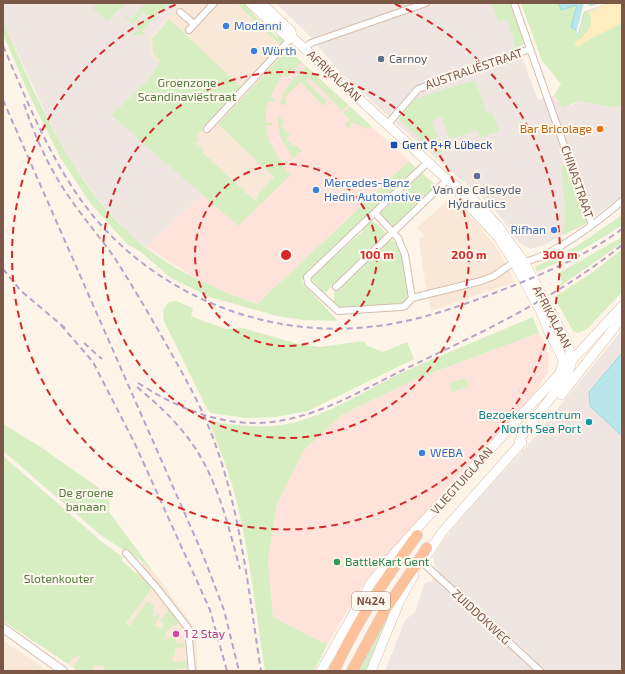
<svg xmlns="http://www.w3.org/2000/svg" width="625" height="674" viewBox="0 0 625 674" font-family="'Exo 2',sans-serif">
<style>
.residential{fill:#f9e8d7}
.commercial{fill:#ffe3da}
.industrial{fill:#efe6e1}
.green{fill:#d7eec3}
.sand{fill:#ffedc0}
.water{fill:#b8e6eb;stroke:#9ed7de}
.pier{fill:#fef4e7}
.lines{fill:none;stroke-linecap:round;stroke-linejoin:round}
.minor-casing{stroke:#d5bdae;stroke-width:8}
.tertiary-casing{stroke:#d5bdae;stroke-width:10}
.secondary-casing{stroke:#dabead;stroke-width:10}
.trunk-casing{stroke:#ddd3cf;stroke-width:12}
.minor{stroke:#fff;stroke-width:6}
.tertiary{stroke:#fff;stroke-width:8}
.secondary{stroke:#fff;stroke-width:9}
.trunk{stroke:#fec19a;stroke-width:10}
.rail{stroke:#b6a3ca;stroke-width:2;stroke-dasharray:6 4;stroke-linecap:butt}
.ring{fill:none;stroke:#d62828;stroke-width:2;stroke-dasharray:7 5}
.shop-dot{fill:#3f7fe0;stroke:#fff8ef;stroke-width:1.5}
.service-dot{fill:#5c6f8a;stroke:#fff8ef;stroke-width:1.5}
.food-dot{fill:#e8710a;stroke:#fff8ef;stroke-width:1.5}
.transit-dot{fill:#1a4fb4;stroke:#fff8ef;stroke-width:1.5}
.culture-dot{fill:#0f9aa8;stroke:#fff8ef;stroke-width:1.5}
.leisure-dot{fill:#2e9e5b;stroke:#fff8ef;stroke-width:1.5}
.hotel-dot{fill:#d1479c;stroke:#fff8ef;stroke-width:1.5}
.labels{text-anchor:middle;stroke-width:4;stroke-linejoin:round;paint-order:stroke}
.shield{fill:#fff8ef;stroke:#a3877a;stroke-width:1}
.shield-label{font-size:11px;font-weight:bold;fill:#7b5748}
.shop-label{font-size:12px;fill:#366cbe;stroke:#fff8ef;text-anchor:start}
.service-label{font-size:12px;fill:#4e5e75;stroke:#fff8ef;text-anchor:start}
.street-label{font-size:12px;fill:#7b5748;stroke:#fff8ef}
.park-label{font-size:12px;fill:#527c3c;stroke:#fff8ef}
.food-label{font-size:12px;fill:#c56008;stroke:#fff8ef;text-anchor:end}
.transit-label{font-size:12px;fill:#164399;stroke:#fff8ef;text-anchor:start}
.culture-label{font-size:12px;fill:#0d838f;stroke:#fff8ef;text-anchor:end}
.leisure-label{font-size:12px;fill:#27864d;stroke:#fff8ef;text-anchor:start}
.hotel-label{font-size:12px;fill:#b23c85;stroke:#fff8ef;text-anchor:start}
.centre{fill:#d62828;stroke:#fff8ef;stroke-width:2}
.ring-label{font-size:12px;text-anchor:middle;font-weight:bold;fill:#d62828;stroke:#fff8ef;stroke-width:4;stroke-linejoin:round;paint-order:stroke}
</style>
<rect width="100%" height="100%" fill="#fef4e7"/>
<path class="residential" d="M181,3H239L287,50L218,124L274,177L258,194L256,203L194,145L151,56L150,37Z
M450,198L474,220L489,238L499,251L515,282L431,311L424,275L419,239L424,235L417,228Z
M143,563L152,570L195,628L198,671H78L68,664Z
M3,640L14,648L48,671H3Z"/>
<path class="commercial" d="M287,50L291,52L409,161L257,304L207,285L146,247L203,194L238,226L256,203L258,194L274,178L218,124Z
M539,333L549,355L548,373L540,383L538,389L387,556L363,585L327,645L273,617L268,561L277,503L303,450L343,414L418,378Z"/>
<path class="industrial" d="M3,3H181L150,37L151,56L159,63L150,78L111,115L203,194L146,247L129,234L102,204L73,165L57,138L3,21Z
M276,3H502L538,100L554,95L557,101L572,105L579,101L612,107L622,106V196L583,225L544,245L530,249L520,243L492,206L398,125L339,71L310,36Z
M622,330V353L589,392L590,406L622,436V671H385L405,620L415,612L425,583L432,581L439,572L435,567L433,557L443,541L470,508L526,447Z"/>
<path class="green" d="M98,3H126L107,21L92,8Z
M145,3H173L171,7L168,4L142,31L145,34L135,36L133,34L138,30L136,27L148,17L143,12L133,25L124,15L125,14L131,19Z
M238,3H246L254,15L277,37L280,34L283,37V42L280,45L241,8Z
M492,3H510L523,39L524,44L512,51V49L516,47L507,19L498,22Z
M521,3H559L561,10L577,4L571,27L577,31L578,34L584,12L587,11C600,22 583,35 578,47L586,41L622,23V106L612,107L579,101L563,107L554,95L561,84L542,61Z
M169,19L241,87L196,136L199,139L194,144L196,143L204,150L203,152L197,147L256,202L258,194L274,177L218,124L287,50L302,62L287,77L283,73L270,97L275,98L274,102L269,101L266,112V123H272V125L266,126L269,142L283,164L287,161L288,162L283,167L291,175L238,226L111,115L150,78L160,61L153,53L152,39Z
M3,21C36,96 68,177 130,234C165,267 212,288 257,304L409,161L416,168L301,281L338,321L303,320L277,316L210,297L171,278L141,252L127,244L91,204L61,159L31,99L3,34Z
M306,66L348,105L342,111L309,77L306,81L327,102L323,106L301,82L284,98L287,102L282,106L280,103L286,88Z
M475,80L487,114L492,112L499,131L480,138L477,130L450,139L442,117L432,121L442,151L436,154L399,119L414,99Z
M350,107H351L372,127L367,129L355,123L350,124L351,128H348L345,124L350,120L343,113Z
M277,115L285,122L281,126L290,135L286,139L293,146L295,144L302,151L293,159L280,136Z
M567,164L587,223L563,235L566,219L561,165Z
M422,173L437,186L426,197H424L394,228L379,214L411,186L412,182Z
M622,215V225C595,244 567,258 537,272L535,267L577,246Z
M372,220L387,234L376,243L326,292H323L312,279V276L363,231L361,229Z
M622,237V243L618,246L556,289L562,283L559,273Z
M388,240L394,241L401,249L410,296L404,305L340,308L334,302V292Z
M622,249V292L586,330L578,333L573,331L554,297L593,272Z
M176,301L193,308L191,316L203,321L227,329L243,328L298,344L320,347L363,341L368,346L383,352L407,342L414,359L308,411L276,417L245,418L211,413L207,409L164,321L163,310L169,302Z
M533,317L539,333L418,378L343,414L304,450L277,504L268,561L273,617L327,645L314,671H265C256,614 250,555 236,499C229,472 219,447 209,421C241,427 275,430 306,419C338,409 368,389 399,374C443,354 489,336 533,317Z
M466,378L469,386L452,392L449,383Z
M3,424L42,448L99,488L110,502L109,512L152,570L130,552L128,553L102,536L3,451Z
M3,456L101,541L123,557L121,560L151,586L152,588L126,623L130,626L147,601L155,607L152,609L154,612L152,615L155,617L158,614L160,615L155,625L161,629L164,624L160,621L169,610L179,622L176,626L173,624L164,635L166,637L164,640L165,641L169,636L176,640L177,644L185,643V647L175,648V655H172L173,662L187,661V668L177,669V671H103L105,668L102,665L100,667L95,665L91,671H78L73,667L81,656L80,654L76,658L74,657L68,664L3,621Z
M402,588L369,671H357Z"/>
<path class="sand" d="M608,3H622V23L586,41L578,47L574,44C583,36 601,23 587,11Z"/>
<path class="water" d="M559,3H608L584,12L578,34L576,33L577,31L571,27L577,5L561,10Z
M622,353V436L590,406L589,392Z"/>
<path class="pier" d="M584,3H589L588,5L591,6L601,3H609L584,12L578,34L576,33Z"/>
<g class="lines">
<g class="minor-casing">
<path id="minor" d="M514,3L592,225
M180,12L194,24
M189,30L214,3
M304,48L311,43L426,3
M387,125L418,89L530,49
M207,129L292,37
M375,213L398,238L405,255L412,298L405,306L401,307L338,311L308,283L307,277L428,162
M524,262C553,256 599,221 622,201
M336,287L448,179
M412,298L481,281L494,276L514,262
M126,553L156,587L188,628L192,671
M422,562L540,671"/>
</g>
<g class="tertiary-casing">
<path id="tertiary" d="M3,628L63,671"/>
</g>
<g class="secondary-casing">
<path id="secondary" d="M250,3L286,36L292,37L442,175L474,200L498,226L524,262L567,342L572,360L568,374L561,384L521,437L518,447
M261,3L291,31L292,37
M460,196L498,237L514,262L542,314L549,332L562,357L563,364L560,372
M561,395L622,318
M425,558L443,531L522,442
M321,671L371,583L398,549L622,306
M371,671L400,600L414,575"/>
</g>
<g class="trunk-casing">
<path id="trunk" d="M334,671C356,622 385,578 417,535
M352,671L384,612L427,548"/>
</g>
<use href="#minor" class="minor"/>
<use href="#tertiary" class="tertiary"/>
<use href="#secondary" class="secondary"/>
<use href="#trunk" class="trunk"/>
<path class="rail" d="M3,46C29,105 53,167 94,217C163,299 272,340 377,326C418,321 458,307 497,292C541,275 584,257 622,229
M3,100L203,555L224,610L239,671
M24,104C35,137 49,168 69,197C84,219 101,238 116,260C143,303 169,348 193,393C238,479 246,576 261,671
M3,269L21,291L65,328
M61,325L93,362L135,444L210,610L227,671
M84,343L102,359
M138,383C175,406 213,424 259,423C312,421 358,392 405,369C480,333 557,298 622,245
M137,387C152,400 167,412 179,427C215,467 226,518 240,569"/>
</g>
<g class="ring">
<circle cx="286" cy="255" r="91"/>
<circle cx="286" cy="255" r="183"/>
<path d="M395 4A274 274 0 1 1 177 4"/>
</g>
<g class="shop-dot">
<circle cx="226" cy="26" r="4"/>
<circle cx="254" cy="51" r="4"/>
<circle cx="316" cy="190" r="4"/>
<circle cx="554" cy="230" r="4"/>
<circle cx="422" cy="453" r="4"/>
</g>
<g class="service-dot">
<circle cx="381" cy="59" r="4"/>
<circle cx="477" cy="176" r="4"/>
</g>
<circle class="food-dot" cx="600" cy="129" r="4"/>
<rect class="transit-dot" x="390" y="141" width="8" height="8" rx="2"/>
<circle class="culture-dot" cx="589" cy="422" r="4"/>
<circle class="leisure-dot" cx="337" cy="562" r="4"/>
<circle class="hotel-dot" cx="176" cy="634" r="4"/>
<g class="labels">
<rect class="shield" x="352" y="592" width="38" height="18" rx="3"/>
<g class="shield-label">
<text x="371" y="605">N424</text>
</g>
<g class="shop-label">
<text x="234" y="30">Modanni</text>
<text x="262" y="55">Würth</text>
<text x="324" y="187">Mercedes-Benz<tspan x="324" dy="14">Hedin Automotive</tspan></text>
<text x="546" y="234" text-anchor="end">Rifhan</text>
<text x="430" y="457">WEBA</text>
</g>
<g class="service-label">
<text x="389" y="63">Carnoy</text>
<text x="477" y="194" text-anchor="middle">Van de Calseyde<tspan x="477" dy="14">Hydraulics</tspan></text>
</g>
<g class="street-label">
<text transform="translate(474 69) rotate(-19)" y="4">AUSTRALIËSTRAAT</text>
<text transform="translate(334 76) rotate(43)" y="4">AFRIKALAAN</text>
<text transform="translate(577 182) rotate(71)" y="4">CHINASTRAAT</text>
<text transform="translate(552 317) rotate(62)" y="4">AFRIKALAAN</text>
<text transform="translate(462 481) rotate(-48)" y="4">VLIEGTUIGLAAN</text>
<text transform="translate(481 617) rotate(43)" y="4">ZUIDDOKWEG</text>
</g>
<g class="park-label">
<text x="187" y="87">Groenzone<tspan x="187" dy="14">Scandinaviëstraat</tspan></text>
<text x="86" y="497">De groene<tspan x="86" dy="14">banaan</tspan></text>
<text x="59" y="583">Slotenkouter</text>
</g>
<g class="food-label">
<text x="592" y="133">Bar Bricolage</text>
</g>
<g class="transit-label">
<text x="402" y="149">Gent P+R Lübeck</text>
</g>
<g class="culture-label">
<text x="581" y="419">Bezoekerscentrum<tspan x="581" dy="14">North Sea Port</tspan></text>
</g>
<g class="leisure-label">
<text x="345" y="566">BattleKart Gent</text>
</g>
<g class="hotel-label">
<text x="184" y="638">1 2 Stay</text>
</g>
</g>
<circle cx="286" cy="255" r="6" class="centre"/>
<g class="ring-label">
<text x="377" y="259">100 m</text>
<text x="469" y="259">200 m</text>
<text x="560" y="259">300 m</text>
</g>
<rect width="625" height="674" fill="none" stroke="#7b5748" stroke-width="8"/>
</svg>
